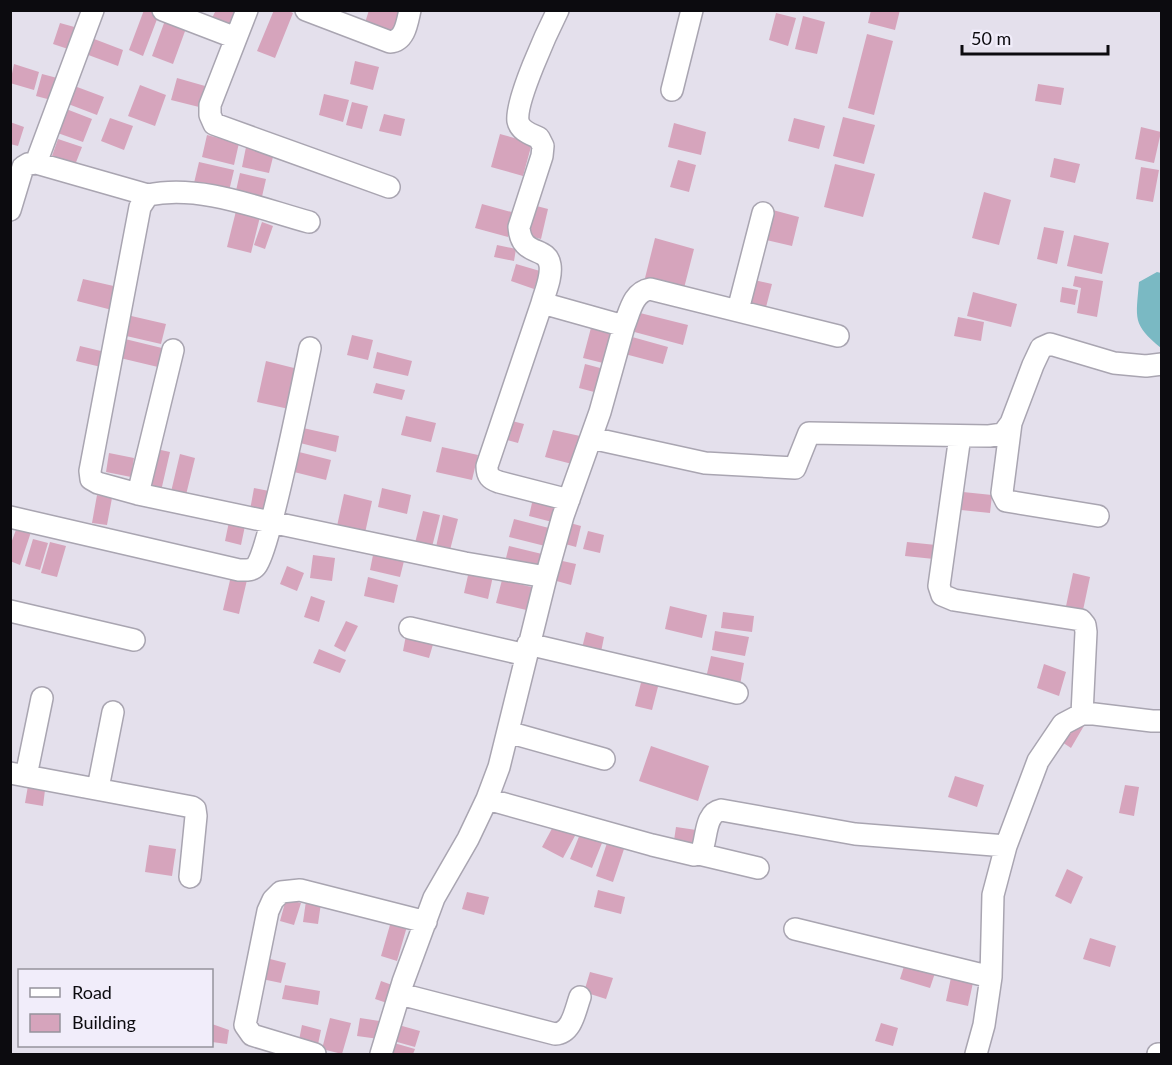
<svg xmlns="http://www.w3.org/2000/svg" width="1172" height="1065" viewBox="0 0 1172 1065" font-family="Lato,sans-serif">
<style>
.water{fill:#7ab9c3}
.building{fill:#d6a4bc}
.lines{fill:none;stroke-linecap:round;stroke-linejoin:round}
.street-casing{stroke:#a9a5b1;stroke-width:24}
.street{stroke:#fff;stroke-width:21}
</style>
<rect width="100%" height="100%" fill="#e4e0ec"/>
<path class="water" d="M1157,272L1161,273V348C1132,324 1136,319 1139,282Z"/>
<path class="building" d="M144,10L159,14L143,56L129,50Z
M216,10H238L227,31L210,22Z
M274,10H287L293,13L275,58L257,51Z
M369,10H401L395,34L364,26Z
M871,10H900L895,30L868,23Z
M776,13L796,18L788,46L769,40Z
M167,15L188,23L173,64L152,56Z
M803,16L825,22L817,54L795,49Z
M60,23L78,28L71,50L53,44Z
M867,34L893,41L874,115L848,108Z
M89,37L123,50L118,66L83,53Z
M355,61L379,67L373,90L350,84Z
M14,64L39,72L34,90L10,83Z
M42,74L61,79L55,101L36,96Z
M177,78L205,86L199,107L171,100Z
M69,84L104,97L97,115L63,102Z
M1038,84L1064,88L1061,105L1035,101Z
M140,85L166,95L155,126L128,116Z
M324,94L349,100L343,122L319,115Z
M352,102L368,106L362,129L346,125Z
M61,107L92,119L83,142L52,131Z
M384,114L405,119L401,136L379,131Z
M843,117L875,125L864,164L833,156Z
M110,118L133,126L124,150L101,141Z
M794,118L825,126L819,149L788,141Z
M10,122L24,127L18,146L10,144Z
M674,123L706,132L701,155L668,147Z
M1141,127L1161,132L1154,163L1135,159Z
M500,134L532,143L523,176L491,167Z
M207,135L239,143L234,165L202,157Z
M58,139L82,147L75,165L52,156Z
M247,142L275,149L269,173L242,167Z
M1054,158L1080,164L1075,183L1050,177Z
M678,160L696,165L689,192L670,187Z
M199,162L234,170L229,191L194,183Z
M835,164L875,174L863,217L824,207Z
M1141,167L1159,170L1153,202L1136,199Z
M240,173L266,179L261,201L235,195Z
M984,192L1011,200L999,245L972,238Z
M482,204L515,213L508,237L475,228Z
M529,204L548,209L541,239L522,234Z
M237,207L261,213L251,253L227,247Z
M769,209L799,217L792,246L762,239Z
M262,222L273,226L265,249L254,245Z
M1044,227L1064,231L1057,264L1037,259Z
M1074,235L1109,243L1102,274L1067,266Z
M655,238L694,249L683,292L644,282Z
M497,245L516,249L514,261L494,257Z
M516,264L540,271L534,289L511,281Z
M1075,276L1103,281L1097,317L1077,313L1081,288L1073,286Z
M83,279L118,287L112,310L77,301Z
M750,279L772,284L765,311L743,305Z
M1062,287L1078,290L1075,305L1060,302Z
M973,292L1017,304L1011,327L967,316Z
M632,311L688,325L683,345L627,330Z
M127,315L166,324L161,344L122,335Z
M958,317L984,322L981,341L954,336Z
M592,324L615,330L607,364L583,358Z
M352,335L373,340L368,360L347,355Z
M625,335L668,347L663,364L621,353Z
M121,338L162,348L158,367L116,357Z
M80,346L105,352L101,367L76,361Z
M377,352L412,361L408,376L373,368Z
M266,361L298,369L289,409L257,402Z
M585,364L604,369L598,393L579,388Z
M376,383L405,390L402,400L373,393Z
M406,416L436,423L431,442L401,435Z
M508,420L524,424L518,443L503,439Z
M303,428L339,436L336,452L300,443Z
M553,430L580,436L572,464L545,457Z
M442,447L478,455L472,480L436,472Z
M152,448L170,452L161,491L143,487Z
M291,450L331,460L326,480L286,470Z
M109,453L134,458L131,477L106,472Z
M180,454L195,458L185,499L170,496Z
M254,488L269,491L265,513L250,510Z
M382,488L411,495L407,514L378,507Z
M963,492L992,495L990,513L961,510Z
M344,494L372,501L365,533L337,526Z
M534,494L561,501L556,523L529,516Z
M97,495L112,498L107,525L92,523Z
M423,511L440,515L432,547L415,543Z
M443,515L458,519L450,550L436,547Z
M230,517L246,521L241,545L225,541Z
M514,519L549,528L545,546L509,537Z
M563,521L581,526L576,547L558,542Z
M17,527L31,532L20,565L10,561V546Z
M588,531L604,535L600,553L583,549Z
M33,539L48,543L40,570L25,566Z
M50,542L66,546L57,577L41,573Z
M907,542L936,545L934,559L905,556Z
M509,546L542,554L537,574L504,566Z
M374,550L405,557L400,577L370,570Z
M313,555L335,558L332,581L310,578Z
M558,560L576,564L571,585L553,580Z
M287,566L304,573L297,591L280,584Z
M469,571L493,576L488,599L464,593Z
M1073,573L1090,577L1082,615L1065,611Z
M231,576L247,580L239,614L223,610Z
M368,577L398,585L394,603L364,596Z
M502,580L540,589L535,612L496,603Z
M311,596L325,601L319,622L304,617Z
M670,606L707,615L702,638L665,629Z
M723,612L754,616L752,632L721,628Z
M346,621L358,626L345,652L334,646Z
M715,631L749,637L745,656L712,650Z
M586,632L604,637L601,652L582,648Z
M406,635L434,641L429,658L403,651Z
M319,649L346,660L340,673L313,663Z
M711,656L744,663L740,685L706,678Z
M1044,664L1066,672L1059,696L1037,688Z
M643,675L660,679L652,710L635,706Z
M1076,719L1085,724L1071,748L1062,742Z
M651,746L709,766L698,801L639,781Z
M955,776L984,785L977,807L948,797Z
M29,780L46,782L43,806L25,803Z
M1125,785L1139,787L1134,816L1119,813Z
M555,823L576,834L563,858L542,847Z
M676,827L703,831L700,851L673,847Z
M580,834L602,843L592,868L570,859Z
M607,843L624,849L613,882L596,876Z
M149,845L176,849L172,876L145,872Z
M1067,869L1083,877L1071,904L1055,896Z
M598,890L625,897L621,914L594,907Z
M467,892L489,897L484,915L462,909Z
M286,899L301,903L294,925L280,921Z
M306,901L321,903L318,924L303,922Z
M392,918L408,923L397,961L381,956Z
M1090,938L1116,946L1110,967L1083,959Z
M262,957L286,963L281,983L257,978Z
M905,963L935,973L930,988L900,979Z
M590,972L613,978L606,999L584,992Z
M952,973L974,978L968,1006L946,1001Z
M381,981L392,985L387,1003L375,999Z
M285,985L320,991L318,1005L282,999Z
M330,1018L351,1023L342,1054L322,1049Z
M360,1018L386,1022L379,1039L357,1036Z
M881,1023L898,1028L893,1046L875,1041Z
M212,1024L229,1030L227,1044L212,1042Z
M395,1024L420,1031L415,1047L390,1040Z
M302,1025L321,1030L317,1049L298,1045Z
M394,1043L415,1049L413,1054H391Z"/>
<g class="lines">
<g class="street-casing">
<path id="street" d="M163,10L236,38
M247,10L210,105V115L214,124L389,187
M306,10L390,42C405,41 407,23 410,10
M672,90L692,10
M36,163L93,10
M10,210L23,167L28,164L36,163L148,195
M309,222C258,208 200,184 148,195L140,207L90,471L91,479L98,483L138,494L465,563L546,577
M542,303L487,466C487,476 490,479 499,482L569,500
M738,310L763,213
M624,326C630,311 633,292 650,289L838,336
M1011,423L1002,493L1006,501L1098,516
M960,436L939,586L942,595L954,600L1081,620L1085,625L1086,632L1082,714
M591,438L705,463L795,468L809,433L989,436L1003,434L1011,423L1033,365L1041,348L1050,344L1114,363L1146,366L1162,364
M138,494L173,350
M10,517L239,570C245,570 252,571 256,566C268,556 304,377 310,348
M10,611L134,640
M410,628L526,655
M528,644L737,693
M508,732L604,759
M10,773L192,807L195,809L196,816L190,877
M26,776L42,698
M98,788L113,712
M487,799L652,845L694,855L699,854L702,850C707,837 705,813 721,810L855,834L1006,846
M699,854L758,868
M795,929L991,977
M400,994L555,1034C572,1033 575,1011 580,997
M315,1054L252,1035L245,1025L268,911L273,900L281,892L300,890L426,922
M381,1054L403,982L434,898L468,839L487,799L499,767L546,577L563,516L600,412L624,326L542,303C545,292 552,277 550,265C547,245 521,258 519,227L542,156L543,146L539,138C531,134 520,131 518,121C515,101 548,30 558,10
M976,1054L984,1025L991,977L993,895L1006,846L1038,761L1063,724L1082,714H1094L1152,721H1162
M1158,1054H1162"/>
</g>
<use href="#street" class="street"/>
</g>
<rect width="1172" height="1065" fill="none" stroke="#0c0b0f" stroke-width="24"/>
<rect x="18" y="969" width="195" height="78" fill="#f1edfa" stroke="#95939c" stroke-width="1.5"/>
<rect x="30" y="988" width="30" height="9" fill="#ffffff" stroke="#95939c" stroke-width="1.5"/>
<text x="72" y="999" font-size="18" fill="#0c0b0f">Road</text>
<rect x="30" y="1014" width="30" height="18" fill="#d6a4bc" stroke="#95939c" stroke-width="1.5"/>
<text x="72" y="1029" font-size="18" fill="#0c0b0f">Building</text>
<path d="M962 45v9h146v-9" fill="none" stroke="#0c0b0f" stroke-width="3"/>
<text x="971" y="45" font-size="18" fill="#0c0b0f" stroke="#f1edfa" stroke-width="4.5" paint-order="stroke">50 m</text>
</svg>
